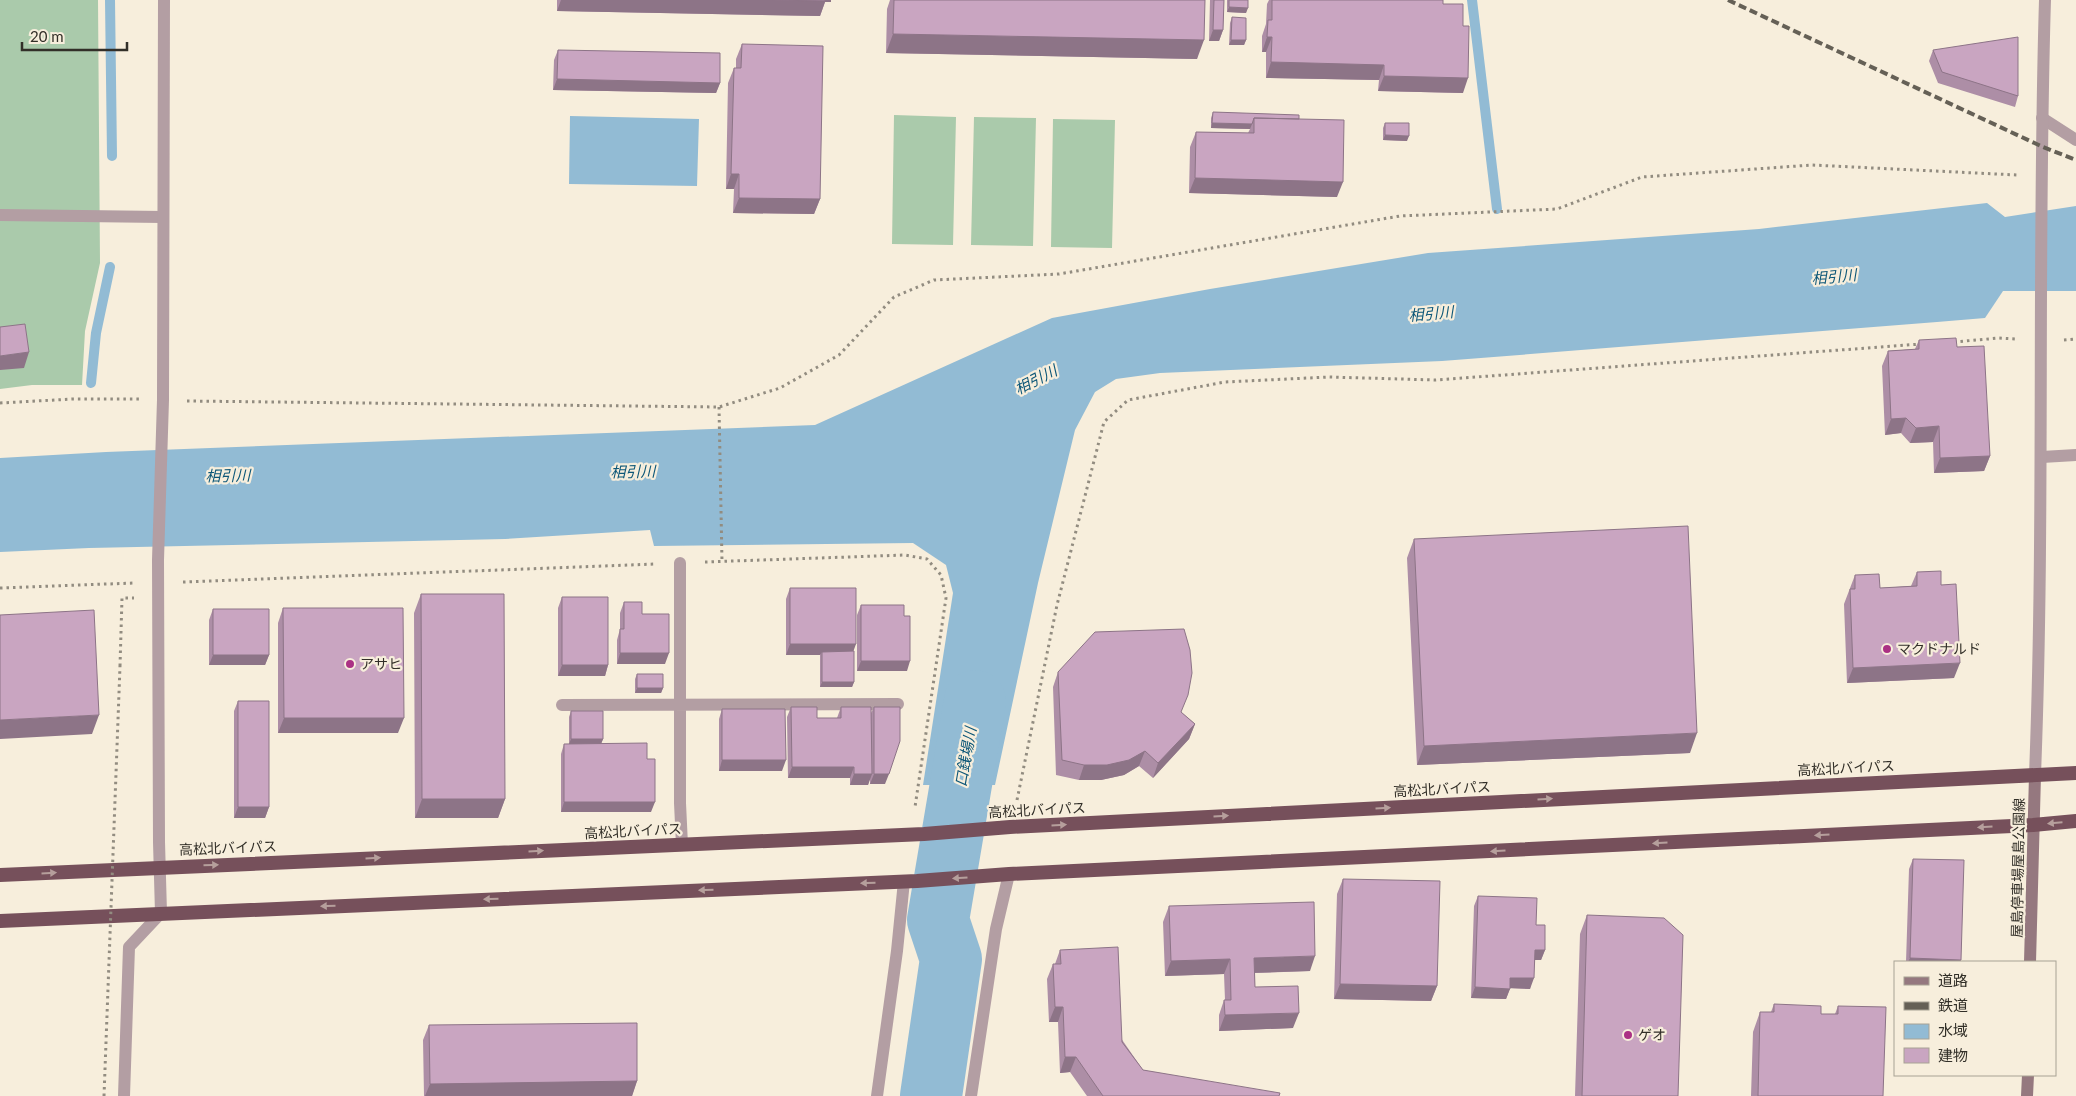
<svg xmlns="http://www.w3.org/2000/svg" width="2076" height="1096" viewBox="0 0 2076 1096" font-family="Lato,'Noto Sans JP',sans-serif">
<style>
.pitch{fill:#aacaab}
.water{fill:#92bbd4}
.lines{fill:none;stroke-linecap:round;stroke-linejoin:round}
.stream{stroke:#92bbd4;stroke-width:10}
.river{stroke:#92bbd4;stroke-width:62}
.path{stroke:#928c80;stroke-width:3;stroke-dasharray:2.5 4;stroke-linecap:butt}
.service{stroke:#b39ea3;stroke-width:12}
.minor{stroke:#b39ea3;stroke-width:12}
.tertiary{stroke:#b39ea3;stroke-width:12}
.secondary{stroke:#95787f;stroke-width:12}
.trunk{stroke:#76505b;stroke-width:14}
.rail{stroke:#656056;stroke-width:4;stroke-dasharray:8 4;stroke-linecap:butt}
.path-bridge{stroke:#928c80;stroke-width:3;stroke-dasharray:2.5 4;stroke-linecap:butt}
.wall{fill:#ad8ea6}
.shaded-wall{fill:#8d7487}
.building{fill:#c9a5c1;stroke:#8d7487}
.oneway{fill:#b69f9c}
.poi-dot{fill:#ab3184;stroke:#f7eedc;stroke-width:2}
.labels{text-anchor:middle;stroke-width:4.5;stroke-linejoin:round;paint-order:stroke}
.poi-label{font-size:14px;fill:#322f28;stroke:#f7eedc;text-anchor:start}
.street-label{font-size:14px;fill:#322f28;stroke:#f7eedc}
.water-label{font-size:15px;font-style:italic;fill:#0d5778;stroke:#f7eedc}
</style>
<rect width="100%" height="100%" fill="#f7eedc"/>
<path class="pitch" d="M0,0H98L100,263L85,331L82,385H32L0,389Z
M894,115L956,117L953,245L892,244Z
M974,117L1036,118L1033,246L971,245Z
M1053,119L1115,120L1112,248L1051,247Z"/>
<path class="water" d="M570,116L699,119L697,186L569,184Z
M1987,203L2005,217L2076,206V291H2003L1985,318L1937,322L1442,361L1160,373L1116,379L1095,392L1075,430L1038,583L995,785H923L953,593L946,565L913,543L654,546L650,530L505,539L89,548L0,552V458L106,452L815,425L1052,318L1210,289L1428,253L1759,229Z"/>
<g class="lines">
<path class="stream" d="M110,0L112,156
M1472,0L1497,209
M91,383L96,333L110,267"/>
<path class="river" d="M931,1096L951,959L938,920L975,701"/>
<path class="path" d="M2064,340L2076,339
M1954,342L1999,338L2015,339
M187,401L719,407L780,388L839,355L894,297L934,280L1059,274L1400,216L1557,209L1642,177L1812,165L2017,175
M0,403L73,399H139
M719,407L722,562
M705,562L905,555L927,559L941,575L946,598L915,807
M183,582L656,564
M0,588L134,583
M120,666L122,598H134
M1017,800L1057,605L1104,422L1128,400L1225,382L1329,377L1436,380L1921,344"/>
<path class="service" d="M0,215L163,217
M971,1096L996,929L1009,874"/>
<path class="minor" d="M2042,118L2076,140
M2042,457L2076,455
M680,563V803L682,845
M562,705L898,704
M124,1096L129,947L161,913L159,842L158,560L163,400L164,0
M877,1096L897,951L904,881"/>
<path class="tertiary" d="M2035,775C2045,517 2037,258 2045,0"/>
<path class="secondary" d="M2030,962L2035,775
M2027,1096L2028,1075"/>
<path class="trunk" d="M0,875L924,834L1010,827L2076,773
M0,921L917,881L1009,874L2033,825L2076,821"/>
<path class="rail" d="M1728,0L2043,147L2076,160"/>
<path class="path-bridge" d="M104,1096L120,666"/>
</g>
<path class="wall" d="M557,0H831V2H825L820,16L557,11Z
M890,0H1205L1197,59L886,53L887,9Z
M1210,0H1224L1223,30L1219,41H1209Z
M1227,0H1248L1246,13L1227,12Z
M1269,0H1443V4L1463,93L1378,91L1379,80L1266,78V52H1262V36L1266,24L1267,4Z
M1232,17L1246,40L1244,45H1229L1230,23Z
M742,44L820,199L814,214L733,213L734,189H726L728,83L734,68H736V59Z
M558,50L720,83L716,93L553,90L554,60Z
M1933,50L2018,96L2015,107L1938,83L1929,61Z
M1213,112L1299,119L1337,197L1189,193L1190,147L1196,132L1248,133L1250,129L1211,128V118Z
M1385,123L1407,141L1383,140V128Z
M1919,340L1957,347L1990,456L1984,471L1934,473L1933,442L1910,443L1901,433L1885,435L1882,366L1888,351L1915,349Z
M1414,539L1690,753L1417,765L1407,558Z
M1917,572L1941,585L1954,678L1847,683L1844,604L1855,575L1880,588L1911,586Z
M790,588L853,651L854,682L852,687H820V655H786V599Z
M421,594L505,799L498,818H415L414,613Z
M562,597L608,665L605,676H558V608Z
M624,602L642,614L665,664H617V640L620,629V613Z
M861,605L904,616L907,671H857V615Z
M283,608L398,733H278V623Z
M213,609L269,655L265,665H209V620Z
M1058,672L1182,713L1195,724L1189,739L1153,778L1139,766L1124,775L1101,780H1079L1056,775L1053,687Z
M637,674L663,688L661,693H635V679Z
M238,701L269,807L265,818H234V711Z
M791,707L817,718H837L841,707L871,713L874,707L885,784H870V778L868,785H850V778H788L787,717Z
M722,709L782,771H719V719Z
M571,711L603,739L601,744L647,759L651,812H561V754L564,744H569V717Z
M1913,859L1960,962H1906L1909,869Z
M1343,879L1437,986L1431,1001L1334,999L1337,894Z
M1478,896L1536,925L1545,950L1541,960H1535L1530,989L1510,988L1506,999L1471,998L1474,906Z
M1169,906L1310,971L1255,973V987L1293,1028L1219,1031V1015L1224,1000H1225L1224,974L1165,976L1163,922Z
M1587,915L1678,1096H1575L1580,934Z
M1060,950L1143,1070L1279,1096H1087L1070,1072L1060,1073L1058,1022H1049L1047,979L1053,964H1055Z
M1774,1004L1821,1014H1835L1838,1006L1883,1096H1751L1753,1032L1760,1012H1771Z
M429,1025L637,1081L632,1096H424L423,1040Z"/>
<path class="shaded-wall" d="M561,0H831V2H825L820,16L557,11Z
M1229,7L1248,8L1246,13L1227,12Z
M1213,30H1223L1219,41H1209Z
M893,34L1204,40L1197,59L886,53Z
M1267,37H1272L1266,52H1262Z
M1231,40H1246L1244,45H1229Z
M1271,62L1384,65L1379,80L1266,78Z
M1384,76L1468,78L1463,93L1378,91Z
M557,79L720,83L716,93L553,90Z
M1212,123L1252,124L1250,129L1211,128Z
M1385,135L1409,136L1407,141L1383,140Z
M731,174H739L734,189H726Z
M1195,178L1343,182L1337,197L1189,193Z
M739,198L820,199L814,214L733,213Z
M29,352L24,368L0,370V356Z
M1906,418L1901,433L1885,435L1891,419Z
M1939,426L1933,442L1910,443L1916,428Z
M1990,456L1984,471L1934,473L1940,458Z
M790,644H856L852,655L822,652L820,655H786Z
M620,653H669L665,664H617Z
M213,655H269L265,665H209Z
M861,661H910L907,671H857Z
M1960,663L1954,678L1847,683L1853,668Z
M562,665H608L605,676H558Z
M822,682H854L852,687H820Z
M637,688H663L661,693H635Z
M99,715L92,734L0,739V720Z
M284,718H404L398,733H278Z
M1195,724L1189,739L1153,778L1158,763Z
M1697,733L1690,753L1417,765L1424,746Z
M571,739H603L601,744H569Z
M1145,751L1139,766L1124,775L1101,780H1079L1084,765Z
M722,760H786L782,771H719Z
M792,767H854L850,778H788Z
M854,774H872L868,785H850Z
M874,774H889L885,784H870Z
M422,799H505L498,818H415Z
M564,802H655L651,812H561Z
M238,807H269L265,818H234Z
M1535,950H1545L1541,960H1531Z
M1315,956L1310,971L1249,973L1254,958Z
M1910,958L1961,960L1960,962H1908Z
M1230,959L1224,974L1165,976L1171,961Z
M1510,978H1534L1530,989L1506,988Z
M1340,984L1437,986L1431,1001L1334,999Z
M1475,987L1510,989L1506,999L1471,998Z
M1055,1007H1063L1058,1022H1049Z
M1299,1013L1293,1028L1219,1031L1225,1015Z
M1065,1057H1076L1070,1072L1060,1073Z
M637,1081L632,1096H425L430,1084Z"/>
<path class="building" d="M771,0H825V1Z
M894,0H1205L1204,40L893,34Z
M1214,0H1224L1223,30H1213Z
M1229,0H1248V8L1229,7Z
M1272,0H1443V4H1463V26H1469L1468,78L1384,76V65L1271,62L1272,37H1267L1268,20H1272Z
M1232,17L1246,18V40H1231Z
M2018,37V96L1942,72L1933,50Z
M742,44L823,46L820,199L739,198V174H731L734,68H741Z
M558,50L720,53V83L557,79Z
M1213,112L1299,115V119L1254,118L1252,124L1212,123Z
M1254,118L1344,120L1343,182L1195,178L1196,132L1254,133Z
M1385,123H1409V136L1385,135Z
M25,324L29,352L0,356V327Z
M1956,338L1957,347L1984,346L1990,456L1940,458L1939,426L1916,428L1906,418L1891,419L1888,351L1919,349V340Z
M1688,526L1697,733L1424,746L1414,539Z
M1941,571V585L1956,584L1960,663L1853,668L1850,589H1855V575L1879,574L1880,588L1917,586V572Z
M790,588H856V644H790Z
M421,594H504L505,799H422Z
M562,597H608V665H562Z
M624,602H642V614H669V653H620V629H624Z
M861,605H904V616H910V661H861Z
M283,608H403L404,718H284Z
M213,609H269V655H213Z
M94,610L99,715L0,720V615Z
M1184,629L1190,650L1192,673L1188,695L1181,712L1195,724L1158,763L1145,751L1129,760L1107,765H1084L1062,760L1058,672L1095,632Z
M854,651V682H822V652Z
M637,674H663V688H637Z
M238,701H269V807H238Z
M791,707H817V718H841V707H871L872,774H854V767H792Z
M874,707H900V741L889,774H874Z
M722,709H785L786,760H722Z
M571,711H603V739H571Z
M647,743V759H655V802H564V744Z
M1913,859L1964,860L1961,960L1910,958Z
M1343,879L1440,881L1437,986L1340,984Z
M1478,896L1537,898L1536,925H1545V950H1535L1534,978H1510V989L1475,987Z
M1314,902L1315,956L1254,958L1255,987L1298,986L1299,1013L1225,1015L1224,1000H1231L1230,959L1171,961L1169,906Z
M1587,915L1664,918L1683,935L1678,1096H1582Z
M1118,947L1122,1042L1143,1070L1280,1093L1279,1096H1103L1076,1057H1065L1063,1007H1055L1053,964H1061L1060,950Z
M1774,1004L1821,1006V1014H1838V1006L1886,1007L1883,1096H1758L1760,1012H1774Z
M637,1023V1081L430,1084L429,1025Z"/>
<defs><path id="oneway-solid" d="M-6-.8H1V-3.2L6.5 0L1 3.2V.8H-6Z" transform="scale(1.25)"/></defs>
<g class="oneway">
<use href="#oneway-solid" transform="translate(1545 799) rotate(-3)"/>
<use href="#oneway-solid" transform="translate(1383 808) rotate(-3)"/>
<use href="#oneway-solid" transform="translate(1221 816) rotate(-3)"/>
<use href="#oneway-solid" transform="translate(2055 823) rotate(175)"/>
<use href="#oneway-solid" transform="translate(1059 825) rotate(-3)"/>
<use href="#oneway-solid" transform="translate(1985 827) rotate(177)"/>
<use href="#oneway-solid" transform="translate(1822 835) rotate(177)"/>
<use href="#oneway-solid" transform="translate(1660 843) rotate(177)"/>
<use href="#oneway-solid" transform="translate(536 851) rotate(-3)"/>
<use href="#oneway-solid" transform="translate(1498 851) rotate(177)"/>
<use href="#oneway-solid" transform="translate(373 858) rotate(-3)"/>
<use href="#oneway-solid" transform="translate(211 865) rotate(-2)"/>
<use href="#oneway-solid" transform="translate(49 873) rotate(-3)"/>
<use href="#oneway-solid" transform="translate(960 878) rotate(176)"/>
<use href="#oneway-solid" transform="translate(868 883) rotate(178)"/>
<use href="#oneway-solid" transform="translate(706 890) rotate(178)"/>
<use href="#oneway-solid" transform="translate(491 899) rotate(178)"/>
<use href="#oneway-solid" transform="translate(328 906) rotate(178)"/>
</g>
<g class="poi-dot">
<circle cx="1887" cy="649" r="5"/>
<circle cx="350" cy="664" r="5"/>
<circle cx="1628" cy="1035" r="5"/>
</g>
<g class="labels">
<g class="poi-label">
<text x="1897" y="654">マクドナルド</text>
<text x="360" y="669">アサヒ</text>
<text x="1638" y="1040">ゲオ</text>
</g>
<g class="street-label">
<text transform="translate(1846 768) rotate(-3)" y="5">高松北バイパス</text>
<text transform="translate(1442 789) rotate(-3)" y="5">高松北バイパス</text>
<text transform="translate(1037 810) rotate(-3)" y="5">高松北バイパス</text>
<text transform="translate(633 831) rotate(-3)" y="5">高松北バイパス</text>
<text transform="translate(228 848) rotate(-2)" y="5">高松北バイパス</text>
<text transform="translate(2018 868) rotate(-89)" y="5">屋島停車場屋島公園線</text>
</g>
<g class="water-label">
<text transform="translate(1834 277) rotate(-5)" y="5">相引川</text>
<text transform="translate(1431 314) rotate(-5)" y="5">相引川</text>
<text transform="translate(1036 380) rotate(-27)" y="5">相引川</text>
<text transform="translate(633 472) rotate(-1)" y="5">相引川</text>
<text transform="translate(228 476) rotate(-1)" y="5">相引川</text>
<text transform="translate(966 757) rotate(-80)" y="5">口銭場川</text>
</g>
</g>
<rect x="1894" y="961" width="162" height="115" fill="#f7eedc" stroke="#a8a294"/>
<rect x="1904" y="977" width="25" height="8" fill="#95787f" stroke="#a8a294"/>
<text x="1938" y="986" font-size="15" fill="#322f28">道路</text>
<rect x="1904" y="1002" width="25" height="8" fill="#656056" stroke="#a8a294"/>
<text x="1938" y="1011" font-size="15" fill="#322f28">鉄道</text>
<rect x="1904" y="1024" width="25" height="15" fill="#92bbd4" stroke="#a8a294"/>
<text x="1938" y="1036" font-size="15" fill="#322f28">水域</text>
<rect x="1904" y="1048" width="25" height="15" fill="#c9a5c1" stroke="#a8a294"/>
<text x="1938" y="1061" font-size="15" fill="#322f28">建物</text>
<path d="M22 42v8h105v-8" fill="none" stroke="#322f28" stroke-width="2.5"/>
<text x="30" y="42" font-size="15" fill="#322f28" stroke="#f7eedc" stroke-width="4" paint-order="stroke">20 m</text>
</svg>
